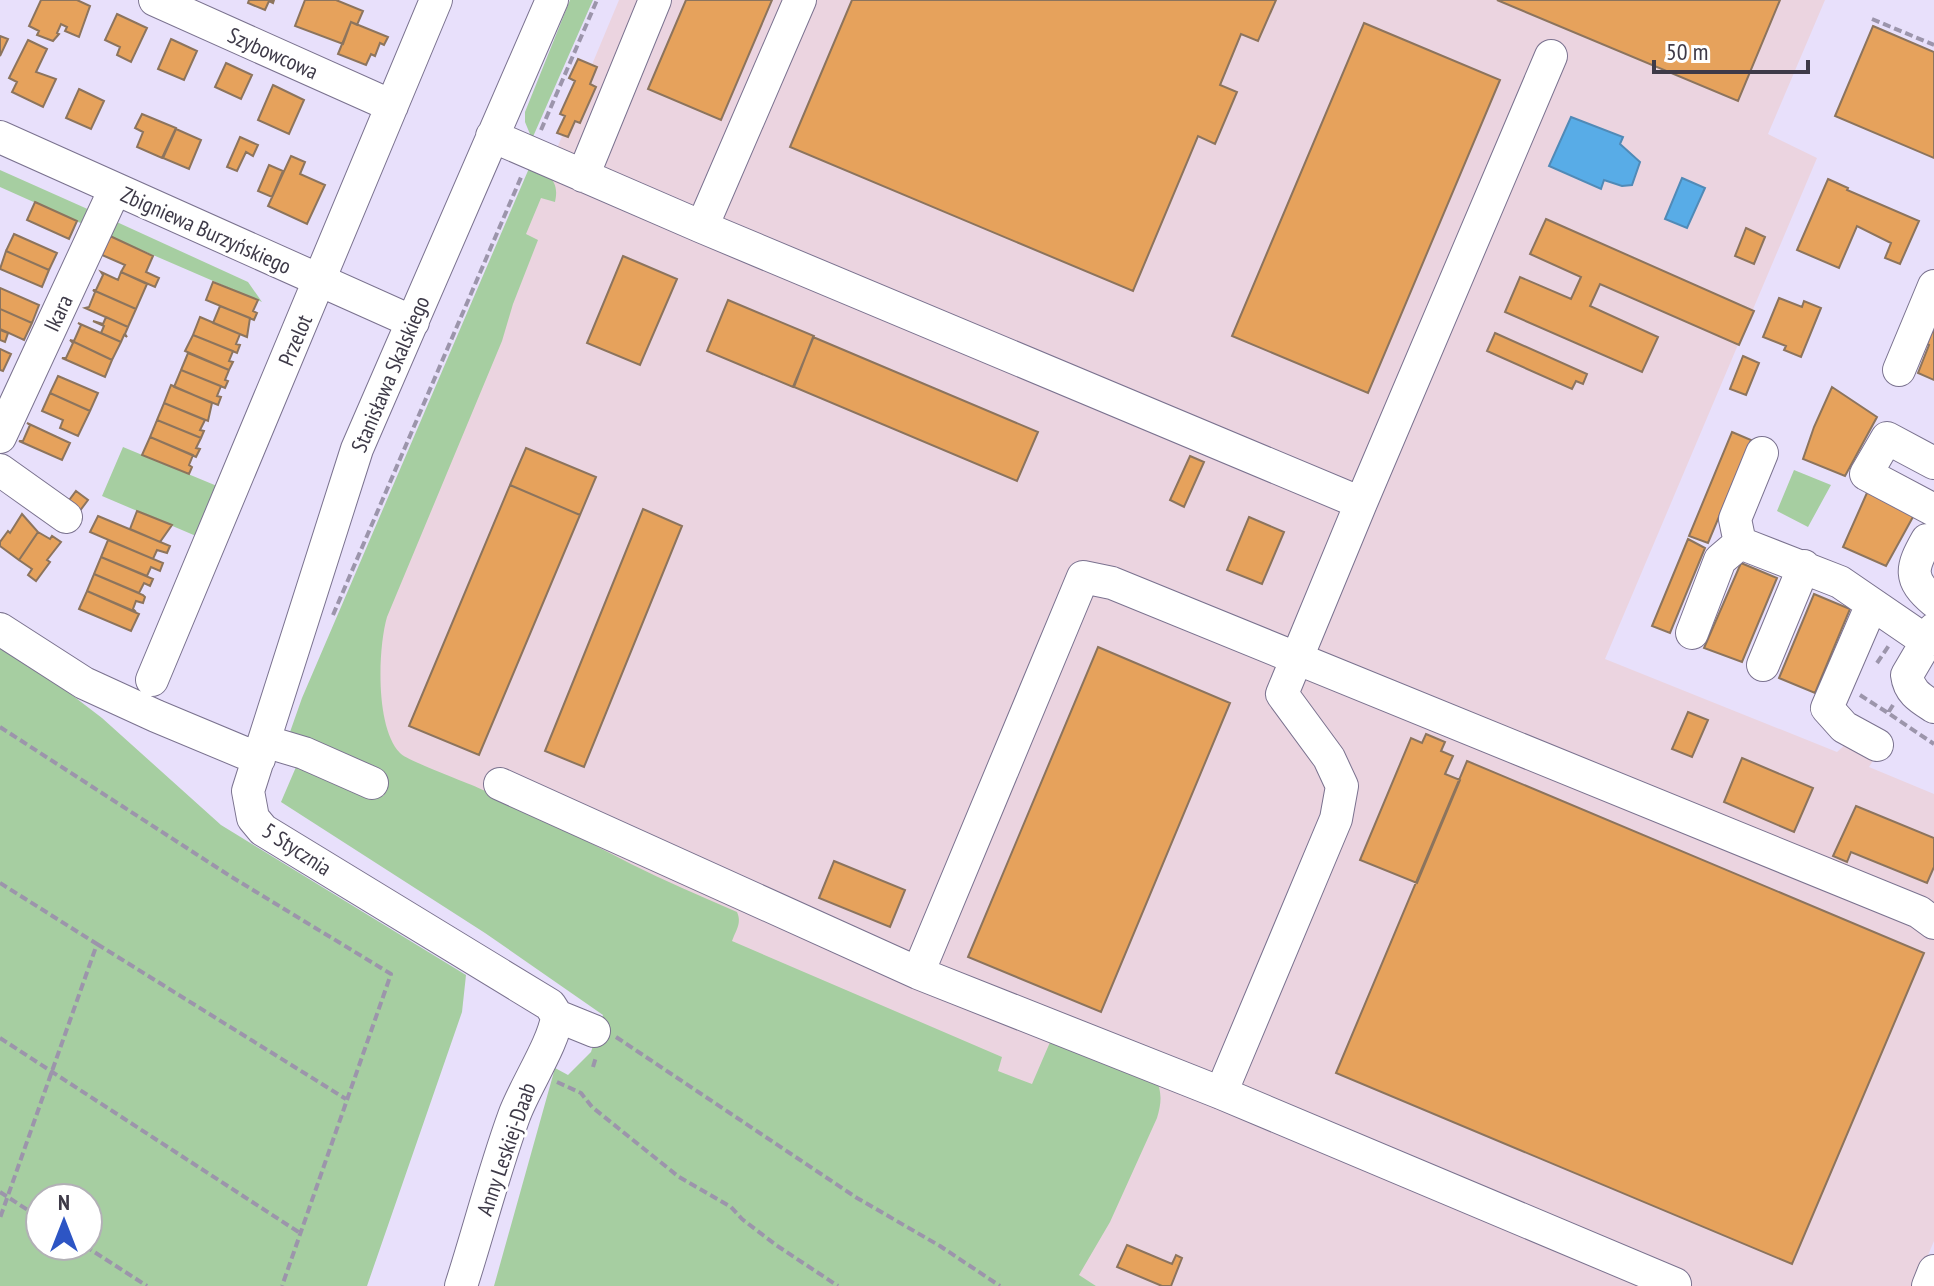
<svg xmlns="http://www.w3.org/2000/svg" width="1934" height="1286" viewBox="0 0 1934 1286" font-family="'PT Sans Narrow',sans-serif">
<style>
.industrial{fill:#ebd4e0}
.green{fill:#a6cea1;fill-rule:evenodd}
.water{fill:#58ace7;stroke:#508ab7;stroke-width:2}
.building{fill:#e6a25c;stroke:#8c745d;stroke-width:2}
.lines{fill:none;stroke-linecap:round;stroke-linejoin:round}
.minor-casing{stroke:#7a728f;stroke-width:34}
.path{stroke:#9c95ab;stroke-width:4;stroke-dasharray:8 4;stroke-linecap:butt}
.minor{stroke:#fff;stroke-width:32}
.labels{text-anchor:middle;stroke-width:6;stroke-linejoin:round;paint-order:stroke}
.street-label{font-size:22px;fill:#3e3a48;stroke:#fff}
</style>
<rect width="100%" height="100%" fill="#e8e0fb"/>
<path class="industrial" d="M619,0H1825L1768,134L1817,158L1605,659L1837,752L1846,744L1874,759L1869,767L1934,794V1241L1915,1286H1096L485,920L304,753Z"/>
<path class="green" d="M570,0H593L532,139L525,122V112Z
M530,166C548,175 560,179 555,202L541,198L526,234L538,240L513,304L502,341L387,617C378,648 375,727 400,753C407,761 469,783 483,790C534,812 582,839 631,864C665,881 701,896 737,912C742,923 736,930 732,941L1002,1057L998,1071L1032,1084L1054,1033L1155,1076C1162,1092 1162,1101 1157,1118L1110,1222L1079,1275L1096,1286H494L555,1068L568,1075L591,1052L603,1015L485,933L281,802L299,760L384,796L378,775L290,732L302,698Z
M0,170L92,211L85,225L0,187Z
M108,218L248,282L262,302L102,233Z
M123,447L217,486L196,536L102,496Z
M1794,470L1831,485L1808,527L1777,511Z
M0,640L102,718L221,825L466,975L462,1012L367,1286H0ZM40,1198H88V1246H40Z"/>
<path class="water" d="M1571,117L1623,137L1620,144L1640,162L1632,185L1622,186L1604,180L1601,189L1549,166Z
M1682,178L1705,188L1687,228L1665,219Z"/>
<path class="building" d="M41,0H77L90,6L79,37L65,31L67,27L61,24L57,33L59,34L53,41L37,35L39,31L29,26Z
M249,0H274L273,3L269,1L265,10L248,3Z
M305,0H336L363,11L357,25L351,22L343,44L295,26Z
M686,0H772L721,120L648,89Z
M852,0H1276L1258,41L1241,34L1220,85L1237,92L1215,144L1198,136L1133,291L790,147Z
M1497,0H1780L1738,101Z
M117,14L147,28L131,62L117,55L120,47L105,40Z
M351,22L388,37L384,45L380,43L375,56L371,54L366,65L338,54Z
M1364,23L1500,80L1368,393L1232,336Z
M1873,26L1934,52V158L1835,116Z
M0,36L8,39L0,56Z
M171,39L197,51L184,80L158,69Z
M28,40L47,49L36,72L56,79L43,107L12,92L17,82L9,78Z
M578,59L597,67L590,84L596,87L580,123L575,121L568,137L557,133L565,116L560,114L575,81L569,78Z
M226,63L252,75L241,99L215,87Z
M273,85L304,100L289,134L258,120Z
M79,89L104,101L91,129L66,118Z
M142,114L176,128L162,158L137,147L143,132L135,128Z
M176,129L201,140L189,169L163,158Z
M240,137L258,145L253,156L246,152L237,171L227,167Z
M291,156L305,162L300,174L325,185L307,224L268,206Z
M269,165L283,171L272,197L258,191Z
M1828,179L1848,188L1847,190L1919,221L1900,264L1885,258L1891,243L1857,226L1839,268L1797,250Z
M35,202L77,221L69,239L27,220Z
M1546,219L1754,311L1739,345L1600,284L1590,306L1658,337L1642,372L1505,312L1520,277L1571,299L1581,277L1530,254Z
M1746,228L1765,237L1754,264L1735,256Z
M14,234L57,253L49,270L6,251Z
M110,236L153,256L146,272L159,278L155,287L121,272L125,265L102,255Z
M6,251L49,270L42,287L0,269Z
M623,256L677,279L640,365L587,343Z
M101,272L118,280L121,272L147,284L136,309L93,290H96L103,275Z
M213,282L258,300L253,311L257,313L254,320L206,300Z
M0,288L39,305L32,323L0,309Z
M93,290L136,309L128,327L85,308L89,307L95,292Z
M1779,298L1802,307L1804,301L1821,308L1801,357L1784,350L1786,346L1763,337Z
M728,300L814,336L793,387L707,351Z
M220,306L250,318L247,337L213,323Z
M0,309L32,323L24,340L0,329Z
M106,317L128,327L125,334L127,337L124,335L121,342L101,333L104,326L93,321L103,324Z
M200,317L240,334L236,344L240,345L237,353L193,335Z
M78,323L121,342L112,360L70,340L74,341L81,325Z
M1934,326V380L1918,373L1929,345L1925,343Z
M0,330L8,333L5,342L0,340Z
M1495,333L1587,374L1583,384L1576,381L1572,389L1487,351Z
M193,335L233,351L229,361L233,362L229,370L185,351Z
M813,337L1038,432L1017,481L794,387Z
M70,340L112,360L105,377L62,358H66L73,343Z
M0,349L11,354L3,371L0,370Z
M188,353L229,370L225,380L228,381L225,388L181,370Z
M1743,356L1759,363L1746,395L1730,389Z
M181,370L221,386L217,396L221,397L218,405L174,387Z
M58,376L98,393L90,411L50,393Z
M171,385L212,403L208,421L164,403Z
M1832,387L1877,417L1845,476L1803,459L1814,427Z
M50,393L90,411L78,436L60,428L63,420L42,411Z
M164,403L205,420L200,430L204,431L201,438L157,420Z
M157,420L201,438L196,448L200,449L196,457L150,437Z
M27,423L70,443L62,460L19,441H23L30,425Z
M1732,432L1751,440L1708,543L1689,536Z
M150,437L193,455L189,465L192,467L189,474L142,455Z
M526,448L596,477L580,515L510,485Z
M1190,456L1204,462L1184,507L1170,500Z
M510,485L580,515L479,755L409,726Z
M1870,486L1914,515L1886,566L1843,547Z
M76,491L88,500L79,512L67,503Z
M643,509L682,526L584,767L545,751Z
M137,511L172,525L160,542L130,529Z
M22,514L38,532L19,560L0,546V542L8,531L10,533Z
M98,516L170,546L167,553L157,550L153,559L90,532Z
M1249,517L1284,532L1262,584L1227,570Z
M38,532L50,539L52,536L61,542L47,560L50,562L36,581L28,575L32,569L19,560Z
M1688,539L1705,548L1670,633L1652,626Z
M108,540L163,563L160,571L151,567L147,576L101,557Z
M101,557L153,579L150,586L144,583L139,593L94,574Z
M1741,563L1777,578L1742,662L1704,648Z
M94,574L143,595L145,597L143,603L136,601L133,609L136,612L87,591Z
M87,591L139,614L131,631L79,609Z
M1814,594L1850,609L1815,693L1779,678Z
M1098,647L1230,703L1101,1012L968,957Z
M1688,712L1708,720L1692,757L1672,749Z
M1426,734L1445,742L1441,751L1453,756L1445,774L1460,780L1417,883L1360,860L1411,738L1422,743Z
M1742,758L1813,788L1794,832L1724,802Z
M1467,761L1924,953L1792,1264L1336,1073Z
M1856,806L1934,838V867L1927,883L1851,852L1847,862L1833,856Z
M834,861L905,890L890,927L819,898Z
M1127,1245L1172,1264L1176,1255L1182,1258L1171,1286H1162L1117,1267Z"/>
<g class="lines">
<g class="minor-casing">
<path id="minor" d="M155,0L392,106
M552,0L357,449L248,791L253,818L263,830L550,1005L557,1016
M492,136L702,227L1361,503
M0,137L413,322
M583,176L655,0
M702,227L800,0
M1899,370L1934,286
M0,437L115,189
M1934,463L1887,438L1866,474L1934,510
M0,470L66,517
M1927,540C1911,568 1908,579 1934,601
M1740,543L1735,519L1762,453
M1872,604L1827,708L1844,727L1877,745
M0,629L84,683L156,716L259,759
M1934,629L1907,675C1909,692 1920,698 1934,707
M1692,633L1720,560L1740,543L1840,582L1926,641
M1763,665L1804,566
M152,680L436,0
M264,741L304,753L372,783
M500,784L918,973L1221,1093L1675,1284
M918,973L1083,577L1112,583L1919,912L1934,923
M557,1016L594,1031
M1221,1093L1336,819L1342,786L1329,758L1282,694L1361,503L1551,56
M461,1286C479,1230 494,1171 514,1116C524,1088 555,1041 557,1016
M1928,1286L1934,1271"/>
</g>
<path class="path" d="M1872,19L1934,45
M541,130L597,0
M333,615L522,175
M1877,663L1890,644
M1860,695L1888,713
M1893,705L1888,713L1934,744
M0,727L230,876L391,974L282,1286
M0,883L97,944L0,1218
M97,944L346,1099
M616,1037L857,1198L940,1246L1000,1286
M0,1038L300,1233
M593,1067L596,1057
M557,1082L581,1093L592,1107L679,1177L731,1207L742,1219L776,1245L838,1286
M0,1192L40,1218
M85,1246L147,1286"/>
<use href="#minor" class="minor"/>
</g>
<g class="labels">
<g class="street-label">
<text transform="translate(273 53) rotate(24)" y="8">Szybowcowa</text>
<text transform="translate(206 230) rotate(24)" y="8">Zbigniewa Burzyńskiego</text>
<text transform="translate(58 313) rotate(-65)" y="8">Ikara</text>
<text transform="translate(295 340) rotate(-67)" y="8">Przelot</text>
<text transform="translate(390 374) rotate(-67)" y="8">Stanisława Skalskiego</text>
<text transform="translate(297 849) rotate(33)" y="8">5 Stycznia</text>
<text transform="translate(506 1149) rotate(-71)" y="8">Anny Leskiej-Daab</text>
</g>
</g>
<g transform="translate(64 1222)"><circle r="38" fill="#ffffff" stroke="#b2b0b6" stroke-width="2"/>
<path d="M0-6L14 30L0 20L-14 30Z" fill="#2d55c4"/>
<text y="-12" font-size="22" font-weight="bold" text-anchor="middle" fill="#3e3a48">N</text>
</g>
<path d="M1654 60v12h154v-12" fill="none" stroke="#3e3a48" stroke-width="4"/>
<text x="1666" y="60" font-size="24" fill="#3e3a48" stroke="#ffffff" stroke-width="6" paint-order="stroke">50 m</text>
</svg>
